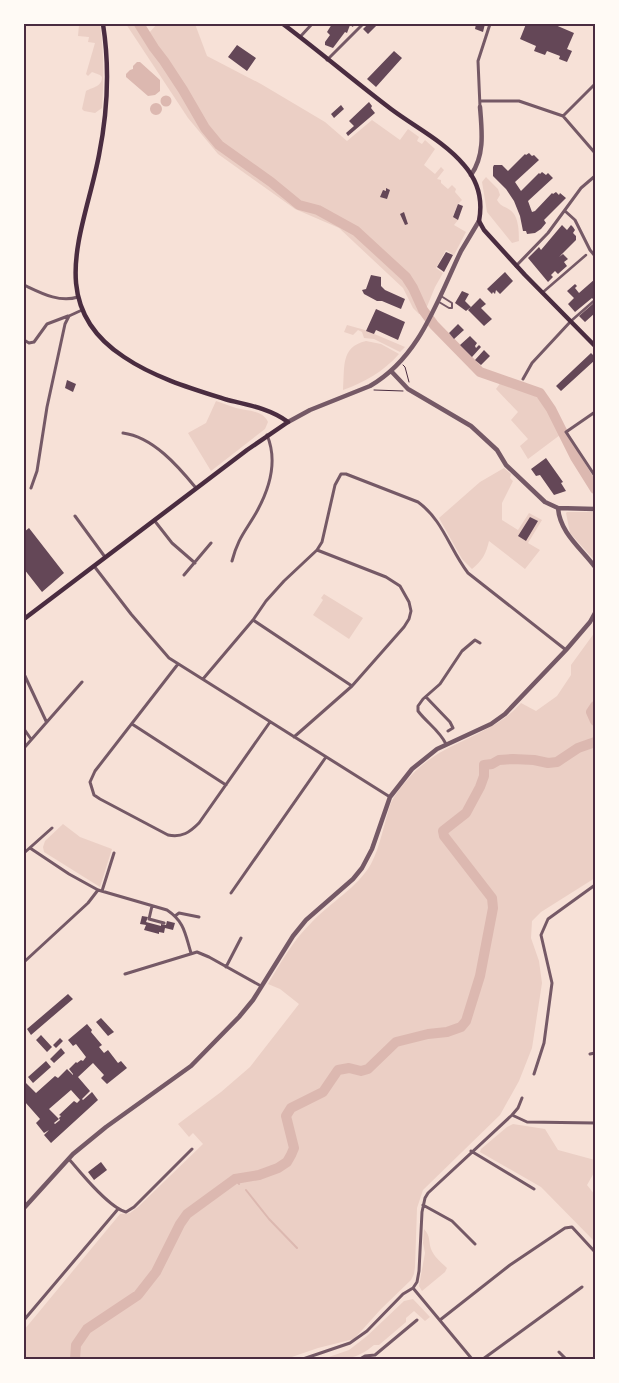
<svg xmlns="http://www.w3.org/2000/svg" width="619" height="1383" viewBox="0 0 619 1383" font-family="'IBM Plex Serif',serif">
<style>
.green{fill:#ebcfc5}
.water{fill:#dcb8b0}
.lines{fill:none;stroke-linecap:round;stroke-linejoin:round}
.stream{stroke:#dcb8b0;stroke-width:2}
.river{stroke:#dcb8b0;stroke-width:10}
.building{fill:#644757;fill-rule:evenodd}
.path{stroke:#4a2c40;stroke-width:1}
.service{stroke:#755966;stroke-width:2}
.pedestrian{stroke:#755966;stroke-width:2.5}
.minor{stroke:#755966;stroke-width:3}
.tertiary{stroke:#755966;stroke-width:4.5}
.secondary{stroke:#4a2c40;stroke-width:4.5}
.neatline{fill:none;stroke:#4a2c40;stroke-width:2}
</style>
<rect width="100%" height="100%" fill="#f7e1d7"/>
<path class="green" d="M83,24H100C104,53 104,79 102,108L95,113L84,111L82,109L86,91C93,87 102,87 102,77L100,75L92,72L88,76L86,74L95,43L88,42L89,37L78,36L79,25Z
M126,24H142L149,33L157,24H195L207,56L261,84L325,122L347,141L372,120L400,140L408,129L419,137L417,141L422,144L425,140L435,149L424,165L435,174L441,167L444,170L437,179L441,180V183L448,189L452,185L456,189L455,192L462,200L458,204L453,216L458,220L454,225L466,232L454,255L446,250L436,268L443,273L435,287L424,314H419L413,308L403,288L339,228L295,209L218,154L188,118Z
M486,177L498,189L500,195L497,200C501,207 505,206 510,210C519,216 519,232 519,241L512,243L487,212L482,182Z
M347,325L365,330L405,347L400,352L374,339L364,338L362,332L358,330L353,335L344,332Z
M366,341L381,344L399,354C383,372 365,382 343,390C345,368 340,347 366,341Z
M501,382C541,395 543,397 560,435L528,459L520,446L528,439L511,420L518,412L496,389Z
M216,401C223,403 229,406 236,408C247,411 263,410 268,422L265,429L211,471L188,433L206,423Z
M504,468L511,474L510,478L513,481L502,503V520L518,530L529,513L542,520L528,543L540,550L525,569L489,541C486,554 482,561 472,569L462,559L439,518L480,482Z
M567,512H595V561L570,533L566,513Z
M324,594L363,618L349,639L313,615L323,600L321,598Z
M595,632V878L541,912L532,921L531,938L539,961L542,983L532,1048L519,1081L500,1115L423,1190L417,1208L415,1267L414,1274L411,1280L381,1309L354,1339L318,1348L286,1359H24V1330L120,1214L130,1213L138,1207L203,1144L193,1133L189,1137L178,1124L221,1092L250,1067L299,1004L280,989L268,984C281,962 294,939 312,922C331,902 357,888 371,864C381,845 384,822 391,803C397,790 410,776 420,767C450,740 494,734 521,703L536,711L557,696L571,675V665Z
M63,824L80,837L112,849L100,887L44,852L43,847L45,841Z
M513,1124L545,1129L558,1150L595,1160V1171L587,1185L595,1195V1242L541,1187L480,1152L481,1149L507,1127Z
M424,1229C431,1237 428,1240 431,1249C434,1257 441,1262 447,1268L445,1272L422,1291L419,1286L425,1253L423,1243Z
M413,1299L430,1317L425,1321L414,1311L406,1318V1322L379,1345H374C356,1360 346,1359 323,1359L349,1350L367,1336L404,1301Z"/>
<path class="water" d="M137,62H140L160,80V91L155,95L148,96L126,77V74L130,70L133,69V66Z
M160.5 101a5.5 5.5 0 1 1 11 0a5.5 5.5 0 1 1-11 0Z
M150 109a6 6 0 1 1 12 0a6 6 0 1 1-12 0Z"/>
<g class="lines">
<path class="stream" d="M235,1179L239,1184
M246,1190L269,1219L297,1248"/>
<path class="river" d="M139,24L154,48L164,61L183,90L205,128L219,145L271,182L299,205L318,210L356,231L406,277L413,288L423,310L434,325L480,372L540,393L551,409L575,457L595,489
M595,706L591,712L595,721
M75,1359L76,1345L87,1329L138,1295L156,1272L180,1224L187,1214L235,1179L259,1175L278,1168L287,1162L291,1155L294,1148L286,1116L291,1108L323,1092L338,1070L349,1068L361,1071L368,1069L396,1042L428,1034L447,1032L461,1027L466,1021L480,976L493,908L492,898L444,836L443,831L466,813L480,787L484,776V765L492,764L499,760L513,759L534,760L548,763L557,762L578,748L595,742"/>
</g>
<path class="building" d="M332,24H354L353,27L350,25L347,33L345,32L333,48L325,45V42L330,35L327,32Z
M368,24H378L368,34L363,29Z
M476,24H485L483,32L475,29Z
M526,24H553L574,33L567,49L572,51L567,62L559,59L560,56L547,51L545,55L534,51L536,46L520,39Z
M237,45L256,58L247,71L228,57Z
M394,51L402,58L376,87L367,79Z
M369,102L372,106L371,108L375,113L348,136L346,133L354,126L349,121Z
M341,105L344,109L334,118L331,114Z
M529,153L532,156L534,155L539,160L515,182L521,191L539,173L540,174L542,172L546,175L548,173L553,178L528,201L532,212L535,211L552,193L553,194L556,192L559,195L560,193L566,198L544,220L546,223L541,229L535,233L527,234L526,231H523L520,216L514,201L506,189L493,176V167L494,165H502L508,171L525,154L526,155Z
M386,188L390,190L387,199L380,197L383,190L386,191Z
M458,204L463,206L458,220L453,217Z
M404,212L408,224L405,225L400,214Z
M562,225L567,230L571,225L573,227L575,230L573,233L576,236V240L559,257L563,254L568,259L564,262L567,266L558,274L555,271L551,275L553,277L548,282L528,258L539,247L541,250Z
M446,252L453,255L444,272L437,267Z
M505,272L513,281L500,294L496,290L495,294L493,292L492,294L487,289Z
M371,275L381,277V286L385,290L405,299L401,309L382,301H377L364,294L362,290L366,289Z
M595,279V297L593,299L592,298L575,312L568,304L574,298L567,291L575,284L577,286L575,288L579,293Z
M462,291L469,294L465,301L471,307L466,311L455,303Z
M480,298L486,304L481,308L492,319L484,326L468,310Z
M595,302V313L585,322L579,316Z
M376,309L405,322L398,340L376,330L374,334L366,331Z
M458,324L464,330L454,339L449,333Z
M470,336L477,343L475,346L476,348L479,345L481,347L472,357L460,345Z
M484,350L490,356L481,365L475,360Z
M591,353L595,357V360L561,391L556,386Z
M67,380L76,384L73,392L65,388Z
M546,458L563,482L561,483L566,491L554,495L540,475L536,476L531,469Z
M530,517L538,521L526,541L518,536Z
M29,528L64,573L42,592L24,569V532Z
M142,916L148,917L146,922L161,926V924L166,925L167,921L175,923L173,930L165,928L164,933L159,932V934L144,930L146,925L140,924Z
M68,994L73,999L31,1035L27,1029Z
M101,1018L114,1032L108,1036L96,1022Z
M87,1024L92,1030L91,1032L102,1045L99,1047L104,1053L108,1050L118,1063L121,1061L127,1068L107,1084L101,1078L104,1075L93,1063L78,1077L90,1091L82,1099L83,1100L92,1092L98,1100L51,1143L44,1135L49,1130L44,1133L36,1123L40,1119L25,1102L24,1104V1083L25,1082L36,1093L55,1076L58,1078L67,1069L73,1075V1074L69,1069L76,1062L77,1063L81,1060L83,1061L86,1057L76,1044L73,1046L68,1040ZM71,1090L80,1100L77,1103L74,1101L59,1115L61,1116L59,1118L60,1120L55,1124L54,1123L59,1119L49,1109Z
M41,1035L52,1047L47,1052L36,1040Z
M60,1038L63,1041L56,1048L53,1045Z
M61,1048L65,1053L54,1063L50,1059Z
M46,1061L51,1067L33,1083L28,1077Z
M101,1162L107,1170L94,1180L88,1172Z"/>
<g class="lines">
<path class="path" d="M403,365L405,367L409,382
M374,390L403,391"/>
<path class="service" d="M439,302L449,308H452V303L441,296"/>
<path class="pedestrian" d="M542,293L586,255
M571,321L595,300"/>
<path class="minor" d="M300,37L312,24
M327,60L363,24
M480,101H519L563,116L595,153
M480,107L478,61L490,24
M563,116L595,84
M565,211L575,220L590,250L595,256
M516,266L548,233L581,188L595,176
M24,285C41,293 59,303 78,297
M24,340L29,343L34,342L47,324L68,316
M523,379L532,363L571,321
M595,412L566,432L595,476
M123,433C153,437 178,466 196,488
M31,488L37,471L47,407L65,324L69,316L82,310
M75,516L105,557
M154,520L172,543L195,563
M232,561C238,538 245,532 256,513C269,490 278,461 267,435
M94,566L131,614L169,658L390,797
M184,575L211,543
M253,620L352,686
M178,664L95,771L90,782L94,795L100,799L168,835C182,838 190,832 199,823L270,722
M24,674L46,721
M203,679L253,620L266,601L284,581L317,550L322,542L335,485L341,474H346L418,502C443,520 450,550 468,573L566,650
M426,697L450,722L453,728L448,731
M132,724L226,785
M24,729L31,739
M294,737L352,686L404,627L409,619L411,611L409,602L400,586L386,577L317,550
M446,744C439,730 427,723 418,711V706L423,699L440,684L462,651L475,640L480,643
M24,748L82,682
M30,848L69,874L98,890L167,910C185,922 185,934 191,953
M24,853L52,828
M102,891L114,853
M231,893L326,757
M152,906L149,919L164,923
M175,916L179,913L199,917
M24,962L88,903L98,890
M226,967L241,938
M125,974L197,952L209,957L261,986
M590,1054L595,1053
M534,1074L544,1043L552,983L541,935L548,919L595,885
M512,1115L527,1122L595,1123
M471,1151L534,1189
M69,1159C80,1172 109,1208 126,1212L134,1207L192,1149
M423,1205L452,1221L475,1244
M413,1288L472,1359
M24,1320L118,1209
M440,1320L510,1265L565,1228L572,1227L595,1252
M559,1352L566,1359
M303,1359L350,1343L367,1331L403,1294L413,1288L417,1282L419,1271L422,1212L425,1198L428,1193L512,1115L518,1108L522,1098
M360,1359L365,1356L375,1355L417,1320
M483,1359L582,1287"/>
<path class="tertiary" d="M471,175C485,155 482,131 480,107
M391,371L408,389L471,426L497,450L506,465L545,502L558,508L595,509
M288,422L310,410L370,386C420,357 437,301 461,251C467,241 473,231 479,221
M558,508C560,533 581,548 595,567
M24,1208L73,1154L106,1127L191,1066L239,1017L253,1000L293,936L306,920L353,879L362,868L372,849L390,797L412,769L437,749L491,724L505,714L566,650L590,622L595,613"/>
<path class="secondary" d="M283,24C319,51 354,81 391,109C415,127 445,142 464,165C478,181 483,200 479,221L484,230L525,275L595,346
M24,619L247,450L288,422C271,409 249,405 228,400C193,389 155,378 124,357C43,304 85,229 99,155C108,110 110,69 103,24"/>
</g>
<rect width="619" height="1383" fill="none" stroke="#fffaf5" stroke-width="50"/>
<rect x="25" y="25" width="569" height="1333" class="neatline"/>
</svg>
